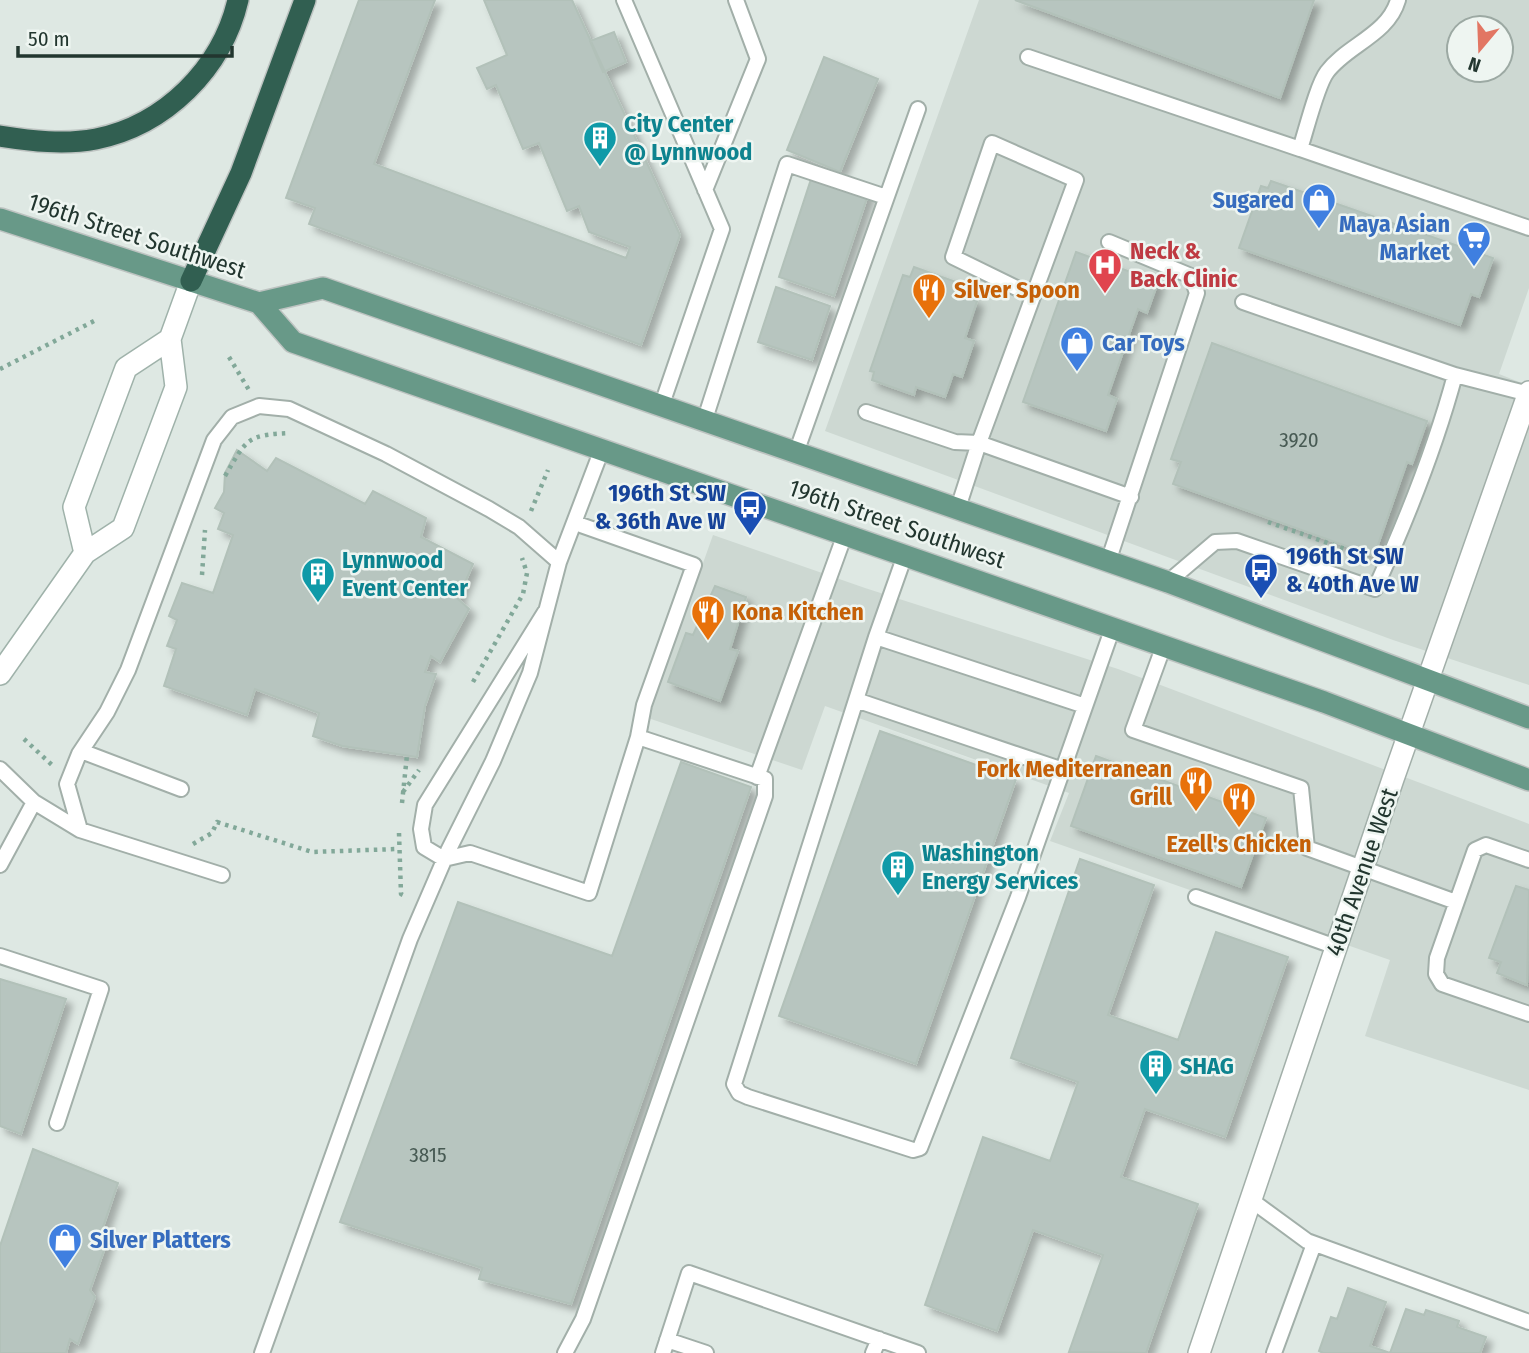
<svg xmlns="http://www.w3.org/2000/svg" width="1529" height="1353" viewBox="0 0 1529 1353" font-family="'Fira Sans Condensed',sans-serif">
<style>
.built{fill:#cdd8d2;fill-rule:evenodd}
.building{fill:#b7c5bf;stroke:#b2c1b9;stroke-width:2;filter:url(#shadow)}
.lines{fill:none;stroke-linecap:round;stroke-linejoin:round}
.service-casing{stroke:#a2afa9;stroke-width:18}
.tertiary-casing{stroke:#a2afa9;stroke-width:24}
.secondary-casing{stroke:#9fb2aa;stroke-width:24}
.primary-casing{stroke:#bdc3c1;stroke-width:24}
.motorway-casing{stroke:#bdc3c1;stroke-width:24}
.path{stroke:#82a899;stroke-width:4.5;stroke-dasharray:3.5 5;stroke-linecap:butt}
.service{stroke:#fff;stroke-width:14}
.tertiary{stroke:#fff;stroke-width:21}
.secondary{stroke:#fff;stroke-width:21}
.primary{stroke:#689988;stroke-width:21}
.motorway{stroke:#315f51;stroke-width:21}
.labels{text-anchor:middle;stroke-width:5;stroke-linejoin:round;paint-order:stroke}
.number-label{font-size:21px;fill:#475a53}
.culture-label{font-size:24px;font-weight:bold;fill:#0d838f;stroke:#eef5f1;text-anchor:start}
.shop-label{font-size:24px;font-weight:bold;fill:#366cbe;stroke:#eef5f1;text-anchor:end}
.street-label{font-size:24px;fill:#22362f;stroke:#eef5f1}
.health-label{font-size:24px;font-weight:bold;fill:#be3a42;stroke:#eef5f1;text-anchor:start}
.food-label{font-size:24px;font-weight:bold;fill:#c56008;stroke:#eef5f1;text-anchor:start}
.transit-label{font-size:24px;font-weight:bold;fill:#164399;stroke:#eef5f1;text-anchor:end}
</style>
<defs>
<filter id="shadow"><feDropShadow dx="6" dy="6" stdDeviation="3.5" flood-color="#0004"/></filter>
</defs>
<rect width="100%" height="100%" fill="#dee8e3"/>
<path class="built" d="M979,0H1529V288L1499,374L1529,386V685L1393,640L825,431ZM1459,28H1501V70H1459Z
M713,535L865,588L1118,669L1529,824V1090L1365,1036L1390,960L1050,841L1069,793L825,706L802,770L648,718Z"/>
<path class="building" d="M359,0H435L374,164L626,258L630,247L589,232L579,206L567,211L539,143L523,149L496,85L487,89L477,68L507,55L484,0H572L680,235L641,345L309,224L315,208L286,198Z
M1015,0H1314L1280,98Z
M614,32L626,62L603,72L590,41Z
M824,57L878,79L840,172L787,150Z
M813,173L869,192L834,296L779,277Z
M1271,181L1493,258L1479,297L1471,294L1460,325L1239,248L1261,186L1268,188Z
M1076,252L1158,282L1147,313L1138,309L1108,395L1117,399L1106,431L1023,402Z
M914,267L970,287L966,297L977,301L965,338L974,341L962,377L953,374L945,397L916,387L914,395L872,380L874,372L870,371L903,275L910,277Z
M776,287L830,306L812,360L758,342Z
M1212,343L1427,421L1412,464L1407,462L1374,556L1173,484L1181,462L1171,459Z
M237,450L267,471L276,458L365,504L373,491L426,518L421,537L473,564L458,599L469,609L440,662L431,656L425,672L436,674L425,706L417,757L342,746L313,736L319,713L255,689L247,715L164,686L176,649L167,646L177,620L169,616L182,583L213,593L233,535L218,529L224,513L215,508L224,492L225,473Z
M715,586L746,597L730,649L738,651L720,701L668,682L686,633L693,635Z
M880,731L1016,779L916,1064L779,1016Z
M1096,756L1266,818L1241,887L1071,826Z
M681,762L751,787L571,1304L479,1279L482,1268L340,1222L458,902L612,956Z
M1080,859L1154,885L1108,1015L1178,1040L1216,932L1288,957L1225,1137L1145,1109L1121,1177L1198,1204L1146,1353L1069,1352L1103,1255L1033,1230L997,1331L925,1305L983,1137L1050,1161L1078,1082L1011,1058Z
M1516,886L1529,890L1527,985L1497,973L1501,962L1489,958Z
M0,979L66,999L21,1134L0,1126Z
M33,1149L118,1183L101,1233L108,1239L90,1290L95,1297L78,1344L70,1339L66,1353H0V1246Z
M1348,1288L1386,1302L1370,1346L1390,1353L1406,1309L1424,1315L1426,1310L1459,1321L1457,1327L1486,1337L1480,1353H1323L1319,1351L1331,1317L1337,1319Z"/>
<g class="lines">
<g class="service-casing">
<path id="service" d="M624,0L722,229L661,407
M1398,0C1388,35 1347,45 1327,72C1317,85 1306,131 1300,149L1529,228
M1028,57L1300,149
M705,190L758,59L736,0
M1033,296L953,257L992,143L1076,180L979,443L1131,497
M1243,302L1455,375
M866,412L955,442L979,443L958,508
M704,422L787,164L886,197
M796,453L918,109
M575,523L694,565L644,705L638,737
M905,555L876,637L734,1084L739,1093L748,1097L913,1150L920,1148L1018,897L1113,627
M1108,562L1197,293L1191,276L1109,242
M1168,582L1215,542L1237,541L1375,589C1407,519 1435,449 1455,375L1529,394
M545,612L425,805L421,829L424,847L444,859L470,853L589,893L638,737L765,779V796L583,1319L565,1353
M876,637L1085,706
M1164,645L1133,730L1301,788L1307,848L1456,902
M856,700L1063,770
M81,751L181,789
M0,769L34,802L80,830L222,875
M757,777L845,534
M80,830L67,784L79,754L107,712L128,670L214,440L232,417L259,406L289,409L386,454L489,509L519,527L559,562
M1529,860L1486,845L1475,850L1437,958L1436,974L1442,984L1529,1014
M0,865L34,802
M1196,897L1336,947
M0,956L101,989L57,1123
M1251,1200L1307,1241L1529,1322
M667,1340L706,1353
M262,1353L410,939L448,851L493,761L530,673L559,562L602,449
M663,1353L689,1273L918,1353
M873,1353L879,1339
M1274,1353L1314,1244"/>
</g>
<g class="tertiary-casing">
<path id="tertiary" d="M1199,1353L1393,779L1529,392"/>
</g>
<g class="secondary-casing">
<path id="secondary" d="M85,553L74,507L126,368L170,339
M0,674L85,553L123,528L176,387L170,339L191,281"/>
</g>
<g class="primary-casing">
<path id="primary" d="M0,219L259,303L323,288L1168,582L1529,718
M259,303L293,342L1324,702L1529,780"/>
</g>
<g class="motorway-casing">
<path id="motorway" d="M0,136C32,141 64,145 96,139C165,125 222,69 238,0
M191,281L241,173L305,0"/>
</g>
<path class="path" d="M229,357L249,390
M0,369L96,320
M225,476C247,439 246,435 290,433
M531,511L548,470
M1268,522L1368,557
M202,575L205,530
M473,682L523,594L527,573L522,558
M24,739L52,765
M403,792L419,770
M402,803L407,755
M399,833L401,894L407,897
M193,844L212,833L217,822L312,852L397,849"/>
<use href="#service" class="service"/>
<use href="#tertiary" class="tertiary"/>
<use href="#secondary" class="secondary"/>
<use href="#primary" class="primary"/>
<use href="#motorway" class="motorway"/>
</g>
<defs>
<g id="building-pin" transform="scale(1.75)"><path d="M0 17L-7.5 6A9.5 9.5 0 1 1 7.5 6Z" fill="#0f9aa8" stroke="#eef5f1"/><path d="M-4-6H4V6H1V3H-1V6H-4ZM-2.5-4.3h1.7v1.8h-1.7ZM.8-4.3h1.7v1.8H.8ZM-2.5-1h1.7V.8h-1.7ZM.8-1h1.7V.8H.8Z" fill="#fff"/></g>
<g id="shop-pin" transform="scale(1.75)"><path d="M0 17L-7.5 6A9.5 9.5 0 1 1 7.5 6Z" fill="#3f7fe0" stroke="#eef5f1"/><path d="M-5-2.5h2.3a2.7 3.5 0 0 1 5.4 0H5L5.5 6h-11ZM-1.5-2.5h3a1.5 2.3 0 0 0-3 0Z" fill="#fff"/></g>
<g id="supermarket-pin" transform="scale(1.75)"><path d="M0 17L-7.5 6A9.5 9.5 0 1 1 7.5 6Z" fill="#3f7fe0" stroke="#eef5f1"/><path d="M-6-5.5h2.5l.6 2H6L4.5 2H-2.5L-4.4-4H-6ZM-1.5 3.2a1.3 1.3 0 1 0 .1 0ZM3 3.2a1.3 1.3 0 1 0 .1 0Z" fill="#fff"/></g>
<g id="hospital-pin" transform="scale(1.75)"><path d="M0 17L-7.5 6A9.5 9.5 0 1 1 7.5 6Z" fill="#e0444e" stroke="#eef5f1"/><path d="M-5-5h3v3.5h4V-5h3V5h-3V1.5h-4V5h-3Z" fill="#fff"/></g>
<g id="restaurant-pin" transform="scale(1.75)"><path d="M0 17L-7.5 6A9.5 9.5 0 1 1 7.5 6Z" fill="#e8710a" stroke="#eef5f1"/><path d="M-5-6h1v4h1v-4h1v4h1v-4h1v5L-1.5 .5V6h-2V.5L-5-1ZM5-6V6H3V1.5H1.5Q1.5-4 5-6Z" fill="#fff"/></g>
<g id="bus-pin" transform="scale(1.75)"><path d="M0 17L-7.5 6A9.5 9.5 0 1 1 7.5 6Z" fill="#1a4fb4" stroke="#eef5f1"/><path d="M-5-6H5V4H4V6H2V4H-2V6H-4V4H-5ZM-3.5-4V0h7V-4ZM-3.5 1.2v1.5H-2V1.2ZM2 1.2v1.5H3.5V1.2Z" fill="#fff"/></g>
</defs>
<g fill-rule="evenodd">
<use href="#building-pin" x="600" y="138"/>
<use href="#shop-pin" x="1319" y="200"/>
<use href="#supermarket-pin" x="1474" y="238"/>
<use href="#hospital-pin" x="1105" y="265"/>
<use href="#restaurant-pin" x="929" y="290"/>
<use href="#shop-pin" x="1077" y="343"/>
<use href="#bus-pin" x="750" y="507"/>
<use href="#bus-pin" x="1261" y="570"/>
<use href="#building-pin" x="318" y="574"/>
<use href="#restaurant-pin" x="708" y="612"/>
<use href="#restaurant-pin" x="1196" y="783"/>
<use href="#restaurant-pin" x="1239" y="799"/>
<use href="#building-pin" x="898" y="867"/>
<use href="#building-pin" x="1156" y="1066"/>
<use href="#shop-pin" x="65" y="1240"/>
</g>
<g class="labels">
<g class="number-label">
<text x="1299" y="447">3920</text>
<text x="428" y="1162">3815</text>
</g>
<g class="culture-label">
<text x="624" y="132">City Center<tspan x="624" dy="28">@ Lynnwood</tspan></text>
<text x="342" y="568">Lynnwood<tspan x="342" dy="28">Event Center</tspan></text>
<text x="922" y="861">Washington<tspan x="922" dy="28">Energy Services</tspan></text>
<text x="1180" y="1074">SHAG</text>
</g>
<g class="shop-label">
<text x="1294" y="208">Sugared</text>
<text x="1450" y="232">Maya Asian<tspan x="1450" dy="28">Market</tspan></text>
<text x="1102" y="351" text-anchor="start">Car Toys</text>
<text x="90" y="1248" text-anchor="start">Silver Platters</text>
</g>
<g class="street-label">
<text transform="translate(137 236) rotate(18)" y="8">196th Street Southwest</text>
<text transform="translate(897 524) rotate(19)" y="8">196th Street Southwest</text>
<text transform="translate(1362 872) rotate(-71)" y="8">40th Avenue West</text>
</g>
<g class="health-label">
<text x="1130" y="259">Neck &amp;<tspan x="1130" dy="28">Back Clinic</tspan></text>
</g>
<g class="food-label">
<text x="954" y="298">Silver Spoon</text>
<text x="732" y="620">Kona Kitchen</text>
<text x="1172" y="777" text-anchor="end">Fork Mediterranean<tspan x="1172" dy="28">Grill</tspan></text>
<text x="1239" y="852" text-anchor="middle">Ezell's Chicken</text>
</g>
<g class="transit-label">
<text x="726" y="501">196th St SW<tspan x="726" dy="28">&amp; 36th Ave W</tspan></text>
<text x="1286" y="564" text-anchor="start">196th St SW<tspan x="1286" dy="28">&amp; 40th Ave W</tspan></text>
</g>
</g>
<g transform="translate(1480 49) rotate(199)"><circle r="33" fill="#eef5f1" stroke="#9ca9a3" stroke-width="2"/>
<path d="M0-5L12 26L0 18L-12 26Z" fill="#e27663"/>
<text y="-10" font-size="19" font-weight="bold" text-anchor="middle" fill="#22362f">N</text>
</g>
<path d="M18 46v10h214v-10" fill="none" stroke="#22362f" stroke-width="3.5"/>
<text x="28" y="46" font-size="21" fill="#22362f" stroke="#eef5f1" stroke-width="5" paint-order="stroke">50 m</text>
</svg>
